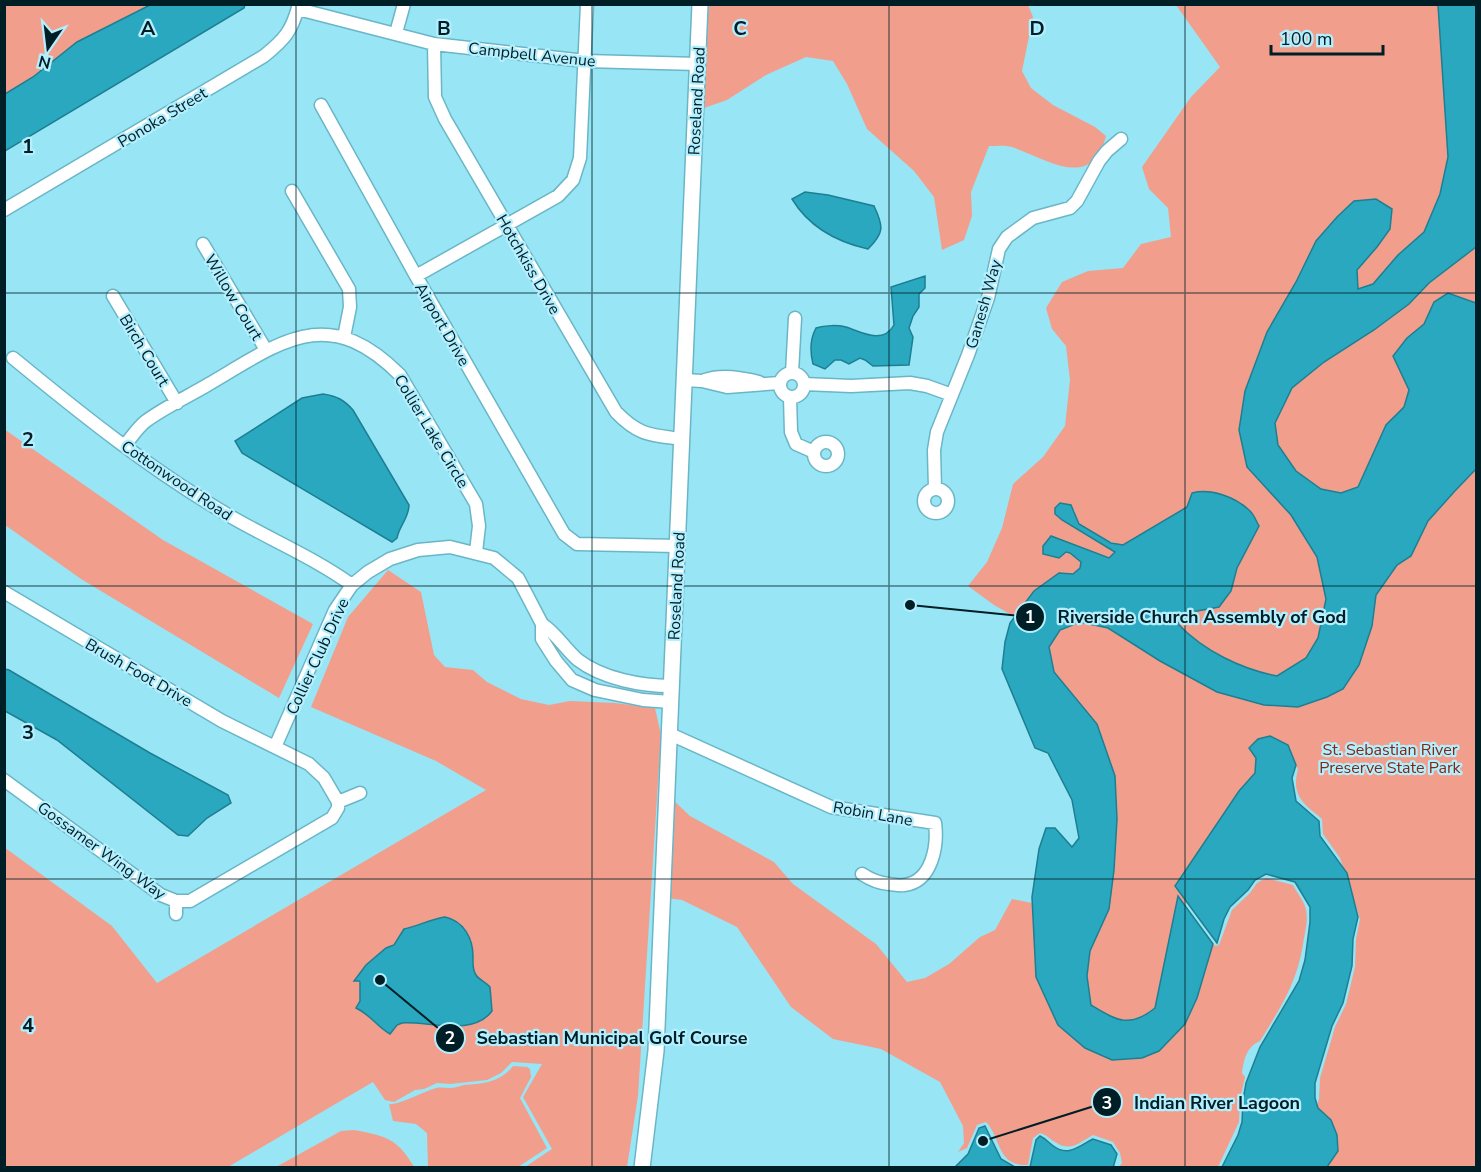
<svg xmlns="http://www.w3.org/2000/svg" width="1481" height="1172" viewBox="0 0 1481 1172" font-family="'Nunito Sans',sans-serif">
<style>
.green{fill:#f19f8c}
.water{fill:#2aa8bf;stroke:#1d7f91;stroke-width:1.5}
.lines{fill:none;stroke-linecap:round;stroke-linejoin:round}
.minor-casing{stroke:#6ab6c7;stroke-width:15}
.major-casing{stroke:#6ab6c7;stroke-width:18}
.minor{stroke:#fff;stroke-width:12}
.major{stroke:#fff;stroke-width:15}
.grid{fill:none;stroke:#001e25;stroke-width:1.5;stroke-opacity:0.55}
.labels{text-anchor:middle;stroke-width:4.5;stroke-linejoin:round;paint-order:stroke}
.street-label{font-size:16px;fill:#001e25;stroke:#b3effe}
.park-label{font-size:16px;fill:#842611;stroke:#b3effe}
.grid-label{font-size:20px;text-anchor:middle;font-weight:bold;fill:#001e25;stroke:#b3effe;stroke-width:4.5;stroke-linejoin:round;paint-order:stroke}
.leader{fill:none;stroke:#001e25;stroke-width:2}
.callout-dot{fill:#001e25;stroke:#b3effe;stroke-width:2}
.mark-label{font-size:18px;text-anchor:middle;font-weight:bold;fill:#fff}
.callout-label{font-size:18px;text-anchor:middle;font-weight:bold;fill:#001e25;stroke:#b3effe;stroke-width:4.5;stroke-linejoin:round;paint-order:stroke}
</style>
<rect width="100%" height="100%" fill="#98e5f6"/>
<path class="green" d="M4,5H150L77,42L33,77L5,94Z
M709,5H1028L1033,17L1022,71L1031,88L1053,105L1095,127L1106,136C1092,192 1047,159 1012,147C1005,145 996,146 989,146L971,192L972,216L964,240L942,250L934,197L914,171L867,129L847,84L833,61L806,57L766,75L727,100L701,109Z
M1176,5H1438L1448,158L1440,194L1424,232L1398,255L1373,284L1358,290L1357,270L1377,247L1390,229L1354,202L1337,217L1316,241L1296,282L1267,332L1245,391L1239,430L1264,486L1291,515L1317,557L1326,599L1318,638L1306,658L1277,676C1241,669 1204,651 1178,624L1186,613L1219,606L1231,591L1237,568L1259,526L1192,493L1187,507L1123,545C1111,543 1088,533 1079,524C1075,520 1075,515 1075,510L1055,514L1062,520L1115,552L1110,558L1051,536L1047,555L1070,553L1081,562L1080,568L1073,574L1059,573L1034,591L1015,617L994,605L968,586L987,562L1002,528L1013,484L1043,457L1065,426L1070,380L1066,346L1052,329L1046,308L1062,282L1088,271L1123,268L1141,244L1171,237L1168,208L1149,189L1142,167L1191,97L1220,67Z
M1476,247V1167H1298L1319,1099L1320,1078L1335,1027L1346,1004L1355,967L1356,939L1360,919L1340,858L1323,834L1322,819C1303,803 1291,796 1298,769L1295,765L1181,909L1161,990L1153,1014L1142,1023L1117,1021L1091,1005L1087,976L1090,951L1109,910L1048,670L1050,655L1049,647L1060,630L1080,622L1108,628L1160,661L1217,692L1346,683L1359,665L1372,626L1376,595L1321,489L1296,471L1278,445L1275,423L1292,388L1324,362L1374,330L1409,304L1429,283Z
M4,429L163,540L313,624L279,698L81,579L5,525Z
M388,570L421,592L434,655L445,667L473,670L487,682L521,699L549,705L570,701L615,703L655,708L661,735L638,1096L627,1167H525L552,1149L523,1097L542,1064L512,1062L501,1073L487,1080L450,1084L437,1083L424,1089L415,1090L394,1102L385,1100L373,1082L228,1167H5L4,847L112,926L157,983L486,790L436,761L311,707L348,617Z
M671,798L690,816L774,862L793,884L876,944L907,982L925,978L949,964L980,937L995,930L1012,899L1032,903L1036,977L1142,1058C1193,1036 1198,992 1213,944L1216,946L1219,945L1232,910L1250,893L1257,883L1266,878L1293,885C1297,893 1305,902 1306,910C1308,919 1306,929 1304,938C1298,982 1282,1005 1260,1041C1246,1047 1244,1060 1242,1073L1245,1077L1240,1099L1239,1122L1218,1167H1119L1122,1163L1120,1153L1113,1142L1093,1135C1080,1142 1071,1152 1057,1143C1050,1140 1048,1135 1040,1133L1033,1138L1028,1165C997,1167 1001,1137 986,1122L977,1125L967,1148L958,1152L964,1143L963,1126L940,1082L881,1049L833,1039L791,1007L737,927L682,900L667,898Z
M513,1066L527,1067L530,1069L531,1077L520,1098L547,1148L518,1167H428L427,1133L416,1124L393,1121L389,1104C397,1106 425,1091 436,1088C441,1087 445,1088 450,1088C454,1088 459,1086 464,1085C483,1084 501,1082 513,1066Z
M354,1130C386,1136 397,1138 414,1167H276L341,1131Z"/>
<path class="water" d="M150,5H245L244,8L5,151V94L33,77L77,42Z
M1438,5H1476V247L1429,283L1409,304L1374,330L1324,362L1292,388L1275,423L1278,445L1296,471L1321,489L1341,493L1358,487L1386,425L1404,407L1409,390L1393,356L1407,338L1424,324L1434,302L1448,293L1476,303V469L1454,492L1428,521L1411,556L1397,565L1376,595L1372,626L1359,665L1343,689L1327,697L1298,707L1264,705L1217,692L1160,661L1108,628L1080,622L1060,630L1049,647L1054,672L1097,724L1115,776L1117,819L1114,870L1109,909L1090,951L1087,976L1091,1005C1116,1020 1129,1029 1155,1008L1178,896L1213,944L1197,998L1185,1024L1159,1051L1142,1058L1112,1060L1085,1048L1058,1025L1036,977L1032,897L1039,849L1046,828H1055L1072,847L1079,838L1072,800L1048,753L1035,748L1002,669L1005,642L1010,623L1034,591L1059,573L1073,574L1080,568L1081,562L1070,553L1066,552L1059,558L1043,554V546L1051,536L1109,558L1115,552L1062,520L1055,514V508L1060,503L1071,505L1079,524L1111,543L1123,545L1187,507L1192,493C1211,488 1235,497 1249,510C1254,514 1256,521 1259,526L1237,568L1231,591L1219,607L1186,613L1178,624C1204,651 1241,669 1277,676L1306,658L1318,638L1326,599L1317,557L1291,515L1247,467L1239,430L1245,391L1267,332L1296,282L1316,241L1337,217L1354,201L1376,199L1392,209L1390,229L1377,247L1357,270L1358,289L1373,284L1398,255L1424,232L1440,194L1448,157Z
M805,192L828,195L874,206C884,227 884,233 868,249C837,242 809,227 792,199Z
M925,276V288L919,294V307L913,316L909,328L913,337L909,365L873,366L865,360L860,358L849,364L841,360H835L825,369L813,364C810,352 810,339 816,328C825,325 838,325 846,327C861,332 883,345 894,325L891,287Z
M323,394C337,396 344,400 353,410L409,505C409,518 399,526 397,538L392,542L242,453L235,441L302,398Z
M5,669L9,670L150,753L228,795L231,803L207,818L188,836L178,835L57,740L5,711Z
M1270,736L1288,745L1296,765L1292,778L1296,801L1319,821L1320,836L1347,873L1358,917L1353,939L1352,966L1343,1003L1332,1026L1315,1083V1098L1318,1108L1331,1120L1337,1135L1338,1151L1327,1167H1222L1238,1135L1242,1122L1243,1100L1246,1083L1260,1047L1299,981L1305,960L1310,922V907L1295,882L1266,874L1255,880L1248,890L1230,907L1224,919L1217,943L1175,886L1239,791L1255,773L1256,758L1249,748L1258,739Z
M445,917C464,921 473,939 473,956C473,963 472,969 476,975C479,980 486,982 490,987L492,1011C473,1037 428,1021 402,1023L397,1025L390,1034C377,1027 371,1015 356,1008L360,1001V982L359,981H354L366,965L386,948L394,945L404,929C418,926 431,919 445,917Z
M985,1126L1001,1159L1015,1167H955L968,1154L979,1128Z
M1040,1136C1046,1139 1047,1141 1052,1145C1068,1158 1079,1146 1093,1139L1111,1145L1117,1154L1113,1168L1030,1167L1036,1140Z"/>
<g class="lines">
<g class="minor-casing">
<path id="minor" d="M298,9L434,44L585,61L698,64
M396,33L404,4
M434,44L435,97L445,119L616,412C639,436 651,435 682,439
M321,105L416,276L564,534L577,544L678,546
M292,191L349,289L350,307L344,337
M4,210L264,56C285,39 292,31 299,4
M203,244L266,350
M416,276L558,196L573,180L580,158L587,4
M113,296L177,403
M13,358C81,414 151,470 228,515C269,539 313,557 352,585
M792,373L795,318
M780 385a12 12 0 1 1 24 0a12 12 0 1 1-24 0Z
M684,380L702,381L727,387L779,383
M705,380C722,374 742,378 759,382
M804,384L851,386L910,383L927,386L952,395
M790,397L791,432L796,444L814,452
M814 454a12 12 0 1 1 24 0a12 12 0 1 1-24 0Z
M125,445C131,438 138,427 146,421C165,407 189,396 209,384C282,341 328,303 400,375L476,504L479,526L476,552
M924 501a12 12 0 1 1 24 0a12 12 0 1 1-24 0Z
M935,489L934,450L937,432L968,355L988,298L999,249L1007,237L1033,218L1070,208L1077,201L1099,161L1107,151L1121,139
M4,592L222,721L309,764L324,778L338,802V808L332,818L190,901H176L161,895L4,780
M542,624C557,634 565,649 578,660C603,679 642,686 671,686
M670,734L831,807L935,823C938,846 932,882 904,885C899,886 893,884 889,884C878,883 871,880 862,874
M275,747L335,610L352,585L368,572L390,559L418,550L450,547L494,558L518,578L542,624V639L556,661L572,680L595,690L643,700L671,702
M338,802L360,793
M176,914V901"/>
</g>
<g class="major-casing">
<path id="major" d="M642,1168L656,1051L700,4"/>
</g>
<use href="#minor" class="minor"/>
<use href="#major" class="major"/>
</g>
<path class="grid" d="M296,4V1168M592,4V1168M889,4V1168M1185,4V1168M4,293H1476M4,586H1476M4,879H1476"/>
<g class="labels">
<g class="street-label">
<text transform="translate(532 54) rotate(6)" y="6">Campbell Avenue</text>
<text transform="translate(696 101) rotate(-87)" y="6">Roseland Road</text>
<text transform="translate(162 117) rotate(-31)" y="6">Ponoka Street</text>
<text transform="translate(529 264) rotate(60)" y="6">Hotchkiss Drive</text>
<text transform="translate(234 297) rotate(59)" y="6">Willow Court</text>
<text transform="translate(983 304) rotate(-74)" y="6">Ganesh Way</text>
<text transform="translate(443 324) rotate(60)" y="6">Airport Drive</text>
<text transform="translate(145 350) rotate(59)" y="6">Birch Court</text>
<text transform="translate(432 431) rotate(59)" y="6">Collier Lake Circle</text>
<text transform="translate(177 480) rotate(34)" y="6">Cottonwood Road</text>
<text transform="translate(676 586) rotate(-87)" y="6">Roseland Road</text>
<text transform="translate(317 656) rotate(-65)" y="6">Collier Club Drive</text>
<text transform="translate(139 672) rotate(30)" y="6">Brush Foot Drive</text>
<text transform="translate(873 813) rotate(10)" y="6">Robin Lane</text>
<text transform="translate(102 850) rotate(36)" y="6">Gossamer Wing Way</text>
</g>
<g class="park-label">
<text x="1390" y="755">St. Sebastian River<tspan x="1390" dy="18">Preserve State Park</tspan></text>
</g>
</g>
<g class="grid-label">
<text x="148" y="35">A</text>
<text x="444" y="35">B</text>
<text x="740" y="35">C</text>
<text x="1037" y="35">D</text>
<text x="28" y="153">1</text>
<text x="28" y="446">2</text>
<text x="28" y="739">3</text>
<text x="28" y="1032">4</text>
</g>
<path class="leader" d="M910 605L1030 617M380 980L450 1038M983 1141L1107 1102"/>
<g class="callout-dot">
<circle cx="910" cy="605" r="6"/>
<circle cx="380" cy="980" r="6"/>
<circle cx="983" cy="1141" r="6"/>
<circle cx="1030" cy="617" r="15"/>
<circle cx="450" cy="1038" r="15"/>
<circle cx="1107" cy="1102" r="15"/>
</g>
<g class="mark-label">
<text x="1030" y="623">1</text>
<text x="450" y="1044">2</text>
<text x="1107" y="1109">3</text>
</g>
<g class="callout-label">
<text x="1202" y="623">Riverside Church Assembly of God</text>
<text x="612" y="1044">Sebastian Municipal Golf Course</text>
<text x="1217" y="1109">Indian River Lagoon</text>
</g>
<rect width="1481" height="1172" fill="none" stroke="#001e25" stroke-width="12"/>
<g transform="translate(48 48) rotate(194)" stroke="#b3effe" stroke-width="4.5" paint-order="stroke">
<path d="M0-4.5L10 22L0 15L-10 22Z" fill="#001e25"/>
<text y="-9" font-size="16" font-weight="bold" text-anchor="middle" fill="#001e25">N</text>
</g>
<path d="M1271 45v9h112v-9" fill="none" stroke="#001e25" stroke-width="3"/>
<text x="1280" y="45" font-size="18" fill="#001e25" stroke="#b3effe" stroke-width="4.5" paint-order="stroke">100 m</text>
</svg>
